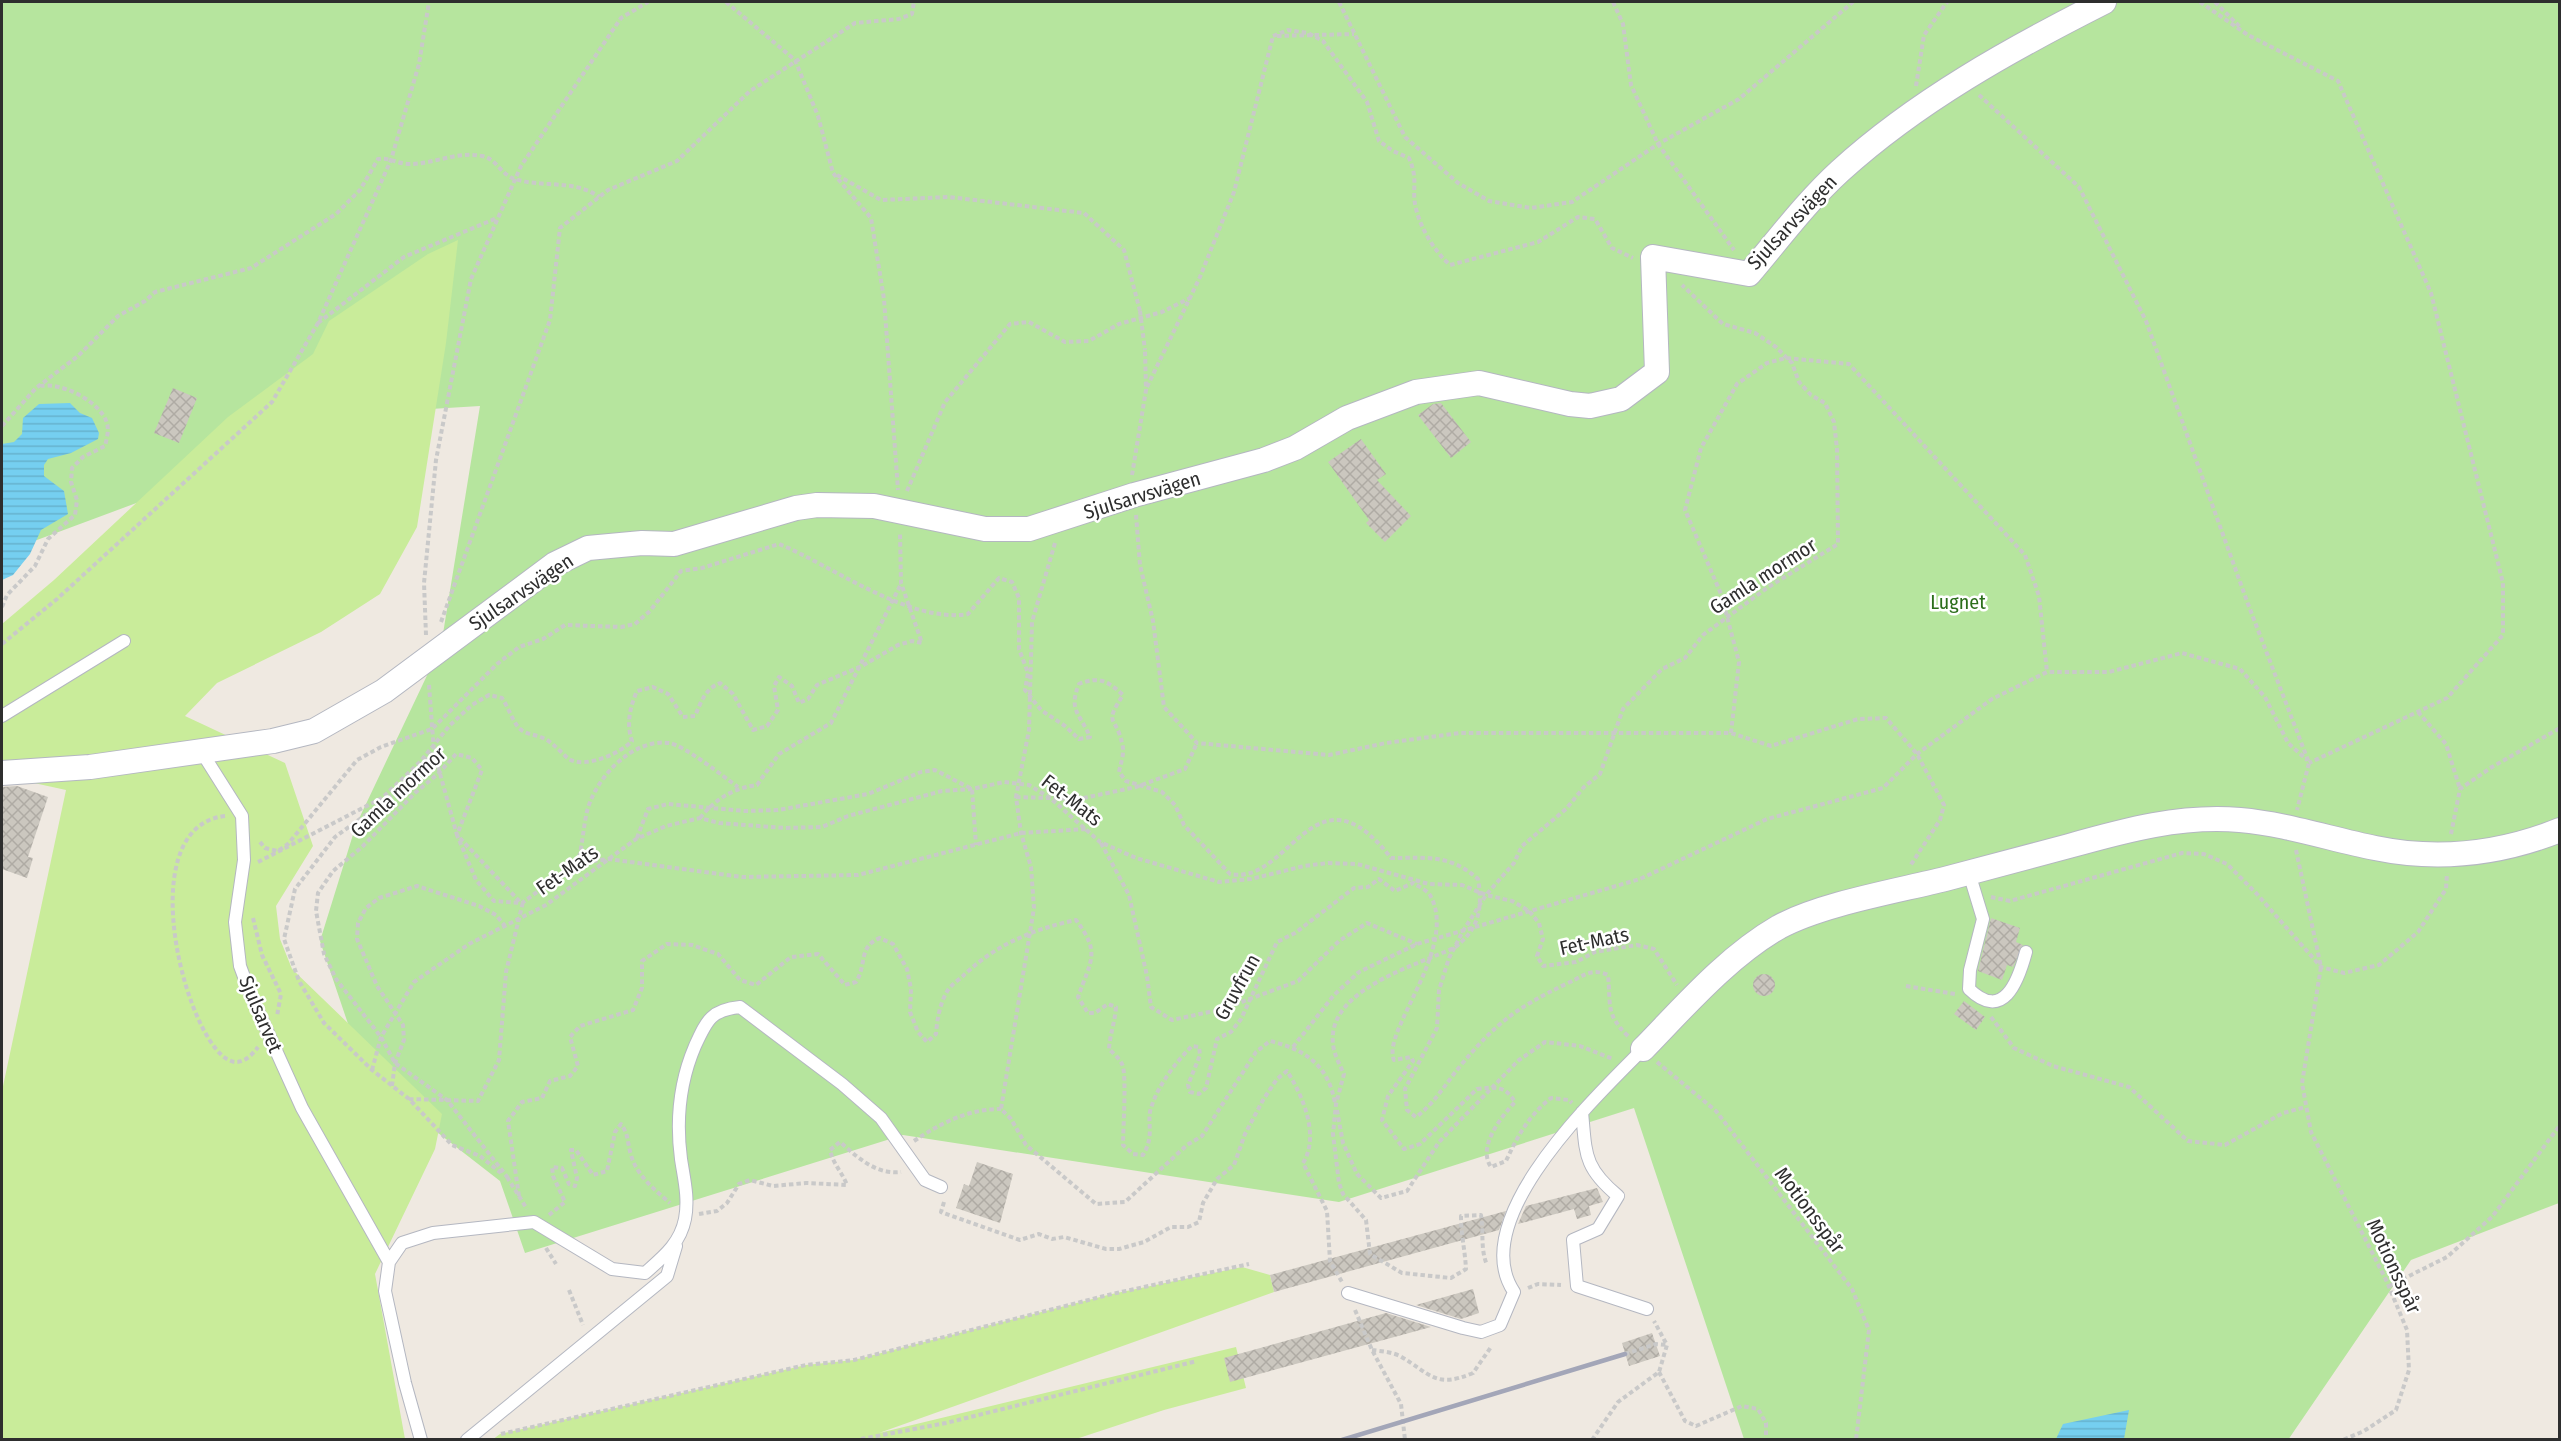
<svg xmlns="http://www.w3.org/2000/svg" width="2561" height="1441" viewBox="0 0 2561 1441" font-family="'Fira Sans Condensed',sans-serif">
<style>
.park{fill:#b6e59e}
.pitch{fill:#c9ec9a}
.water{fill:url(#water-rules)}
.building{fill:url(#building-cross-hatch)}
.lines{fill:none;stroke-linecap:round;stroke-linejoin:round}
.service-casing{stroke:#b4b7c1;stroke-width:14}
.minor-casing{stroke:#b4b7c1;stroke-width:26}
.path{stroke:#c9c9c9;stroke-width:4;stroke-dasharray:4.5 3;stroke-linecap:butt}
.service{stroke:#fff;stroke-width:12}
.minor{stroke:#fff;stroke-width:24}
.rail{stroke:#a3a6b8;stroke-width:4.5}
.path-bridge{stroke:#c9c9c9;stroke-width:4;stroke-dasharray:4.5 3;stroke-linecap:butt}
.labels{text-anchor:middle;stroke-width:5;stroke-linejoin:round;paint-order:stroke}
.street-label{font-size:20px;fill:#2e2e2e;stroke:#fff}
.park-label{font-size:20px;fill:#2c6e1b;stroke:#fff}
</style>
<defs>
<pattern id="water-rules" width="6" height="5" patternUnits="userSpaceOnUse" patternTransform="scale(1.5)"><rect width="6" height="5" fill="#75cff0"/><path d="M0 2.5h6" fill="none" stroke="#66b2ce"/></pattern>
<pattern id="building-cross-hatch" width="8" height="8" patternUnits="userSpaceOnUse" patternTransform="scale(1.5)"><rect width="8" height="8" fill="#cbc7bf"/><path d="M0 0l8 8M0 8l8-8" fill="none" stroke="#afaba4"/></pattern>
</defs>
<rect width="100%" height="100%" fill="#efe9e1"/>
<path class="park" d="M2,2H2559V1203L2411,1260L2288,1440L1744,1439L1634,1108L1339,1202L903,1135L525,1253L500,1181L366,1077L320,941L356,825L441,646L480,406L381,412L2,553Z"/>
<path class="pitch" d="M458,240L446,343L417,527L380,594L321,632L217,683L185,716L285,763L313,846L276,906L280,939L292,969L442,1114L435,1149L375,1274L405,1439H2V1091L66,790L2,776V624L54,580L228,417L313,354L329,321L428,254Z
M1242,1267L1270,1275L1274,1292L879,1433L1236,1347L1246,1388L1164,1410L1076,1439L492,1440L500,1434L806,1365L854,1360L1112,1294Z"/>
<path class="water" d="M70,403L80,413L92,418L99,433L98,439L71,453L48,459L44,465V476L64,491L68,514L41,530L30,554L13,575L2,580V444L14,442L22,434L23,418L39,404Z
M2129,1410L2124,1439H2056L2063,1424Z"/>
<path class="building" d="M173,388L197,398L179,443L154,433Z
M1441,403L1471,442L1451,458L1418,415L1433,404Z
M1361,439L1386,474L1377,480L1411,516L1385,542L1366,523L1369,520L1328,462Z
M17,786L48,797L28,857L33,858L27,878L2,869V787Z
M1991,918L2020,928L2016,942L2023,945L2013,967L2007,965L2002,980L1978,971Z
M1753 985a11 11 0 1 1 22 0a11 11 0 1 1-22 0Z
M1964,1001L1985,1017L1976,1030L1954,1014Z
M977,1162L1013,1174L1000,1223L956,1208L964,1184L969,1186Z
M1597,1188L1603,1202L1589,1206L1591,1215L1577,1219L1574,1209L1518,1224L1526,1206Z
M1506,1211L1499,1230L1274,1292L1270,1275Z
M1473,1289L1479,1313L1461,1319L1416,1305Z
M1386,1313L1431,1327L1230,1382L1224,1358Z
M1652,1333L1660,1356L1629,1366L1622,1343Z"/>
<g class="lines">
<g class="service-casing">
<path id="service" d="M2,716L124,641
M201,751L242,816L244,860L235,922L240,966L250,993L302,1108L389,1262
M1969,873L1983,919L1970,970L1969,989C2003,1022 2018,982 2026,952
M1582,1112C1586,1153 1583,1167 1618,1196L1598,1229L1573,1240L1577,1286L1647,1309
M1348,1293L1463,1328L1481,1332L1500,1325L1514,1292C1465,1219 1597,1096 1643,1049
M421,1440L405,1383L385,1291L389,1262L402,1243L433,1233L534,1222L612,1269L645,1273C663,1257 680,1244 685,1219C689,1198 684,1179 681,1159C676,1121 680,1081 695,1046C707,1020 711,1010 740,1007L842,1084L881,1118L925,1180L941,1187
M467,1440L667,1276L676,1246"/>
</g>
<g class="minor-casing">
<path id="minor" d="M2,773L90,767L273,741L314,731L384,691L555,564L588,548L642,543L674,544L796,508L817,505L874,506L985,529H1029L1134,495L1264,460L1295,448L1347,418L1416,392L1479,383L1570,404L1590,406L1621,399L1657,372L1653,257L1749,274C1778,240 1806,202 1840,171C1917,101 2011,49 2104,2
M1643,1049C1684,1007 1727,957 1779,927C1821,904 1897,891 1945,879C1987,868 2028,857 2069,846C2126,830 2181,815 2240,820C2286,824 2330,839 2375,848C2438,861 2500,854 2560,830"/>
</g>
<path class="path" d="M726,2L795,60L818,116L833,173L871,218L884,299L898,490
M1339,2L1405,137L1458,183L1489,201L1531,208L1572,202L1658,144L1739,99L1853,2
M1613,2L1623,24L1631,85L1658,144L1734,250
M2200,2L2248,35L2338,81L2431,293L2503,583V635L2447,698L2309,763
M2215,2L2241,28
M1273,36L1288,30L1308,33L1323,41L1367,102L1379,141L1393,151L1409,158C1419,181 1411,188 1416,209C1421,229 1435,252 1450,265L1538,242L1578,217L1595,219L1612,248L1633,258
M1277,36L1354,34
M1916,86L1924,35L1947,2
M1979,95L2079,187L2146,321L2248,604L2309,763L2297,810
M837,175L881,200L949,197L1084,213L1124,250L1140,311
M318,323L404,257L497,218
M1147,387L1200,277L1234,192L1273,36
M2,426L36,388L78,356L118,316L145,301L155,292L251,268L336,214L360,190L378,159C389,157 398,164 409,164C434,164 457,151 482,156C497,159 501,175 515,179C542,188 575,179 599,197
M1132,475L1146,390L1145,350
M907,491L945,402L1010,324L1029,322L1065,342L1089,341L1119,324L1162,312L1190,298
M1136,515L1140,565L1153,621L1164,707L1197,743L1329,755L1386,743L1460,733H1731L1771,746L1858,719L1886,718L1917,754L1944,805L1940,820L1910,866
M1055,543L1032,622L1029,730L1016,797L1021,833L1031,867L1034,908L1001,1109L1011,1119L1026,1145L1096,1204L1125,1202L1187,1145L1202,1136L1256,1052L1270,1041C1306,1050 1328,1065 1335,1103
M2,607L7,595L35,566L48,539L75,515L77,500L71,482L72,468L83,457L105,446C107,438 109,430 107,423C100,401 61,382 41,386
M441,622L550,320L560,228L608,190L677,161L750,91L855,23L899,19L912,14L914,2
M426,635L424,583L436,460L471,279L521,166L621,18L648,2
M2,644L57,599L272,402L318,323L391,160L419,64L429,2
M429,685L434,752L457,835L521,903
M2418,712L2446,744L2460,789
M1731,733L1739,662L1721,594L1685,510L1701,448L1737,384L1767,363L1786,358L1849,364L2025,555L2039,596L2047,672
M433,753L396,793L335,837L295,889L284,939L299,981L324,1023L372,1070L409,1099L452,1145L480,1156L501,1173
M1016,797L1079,799L1136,787L1185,769L1197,743
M225,816C125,827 191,1062 236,1062C245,1062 253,1054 258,1047
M700,818C715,799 734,788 757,785L779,754L831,723L901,584
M2451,834L2460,789L2492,767L2560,728
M637,838L648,809L668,804L745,811L778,810L868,794L921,772L935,770L972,789L976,845
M260,842L265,848L278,851L288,844L357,760L381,747L432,729L497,664L519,647L543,639L565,625L621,627L635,624L650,611L681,571L702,568L779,544C831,565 910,624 968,614L999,578L1012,582L1019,598V649L1028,673L1025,690L1041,710L1065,726L1079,739L1090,737C1080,713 1068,711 1079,684C1099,676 1108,681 1123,695C1103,726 1116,715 1122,743C1125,753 1121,762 1119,772L1126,781L1162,792L1175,805L1184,825L1230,874C1290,886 1314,759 1391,858C1427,858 1450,854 1478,879C1483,908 1479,930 1454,948C1419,964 1337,987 1333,1034C1331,1049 1338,1061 1344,1074L1336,1104L1333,1134L1339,1183L1343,1194L1366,1220L1370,1254L1402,1273L1451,1278L1466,1269C1465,1250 1461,1235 1461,1216L1481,1215C1484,1233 1480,1248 1487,1265
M1101,843L1129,895L1147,976L1151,1007L1172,1020L1223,1009L1298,981L1339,941L1367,923L1417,944
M2296,850L2321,967L2302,1083L2311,1132L2387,1282L2407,1330L2409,1370L2396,1410L2364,1431L2343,1440
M258,862L382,798L420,762L450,725L472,705L489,695L502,698C508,707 512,719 518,727C525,735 535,734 543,738C554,743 560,752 569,759C585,769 621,753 632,741C626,724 630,707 637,691L653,687L668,694L683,717L695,716C701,702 705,689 720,683L733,694L753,730L767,726L778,710L774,686L779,677L792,686L799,703L808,699L817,685L862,666L898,645L912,641L922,643L901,583L900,533
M578,863L608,859L742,877L858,875L1021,833L1087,829
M550,886L568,872
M1991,897L2010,901L2182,853L2204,854L2227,864L2256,893L2321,967L2344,973L2379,965L2418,932L2446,889L2447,873
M253,918L262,955L281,994L277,1016
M1906,986L1955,994
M1991,1017L2014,1048L2053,1066L2129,1087L2188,1141L2225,1145L2283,1113L2306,1107
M1628,1036C1605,1014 1611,1004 1608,975C1591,967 1582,977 1566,984C1516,1008 1496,1023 1461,1065C1446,1083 1435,1103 1416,1117L1407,1110L1405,1089L1437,1028L1439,990L1449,958L1463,931L1486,895L1514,863L1522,846L1566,809L1584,787L1600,774L1623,709L1662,669L1685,658L1703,635L1767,588L1838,544L1837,449L1834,422L1825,403L1811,395L1799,382L1792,363L1776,347L1755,333L1723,324L1682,285
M1293,1047L1334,995L1359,972L1417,944L1640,879L1767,819L1883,788L1917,754L1992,699L2047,672H2109L2182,653L2240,669L2265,697L2288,743L2307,760
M1657,1062L1716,1111L1852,1289L1869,1330L1856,1440
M372,1070L381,1037L414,982L469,944L546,905L636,839L666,826L700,818L719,823L785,828L822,827L848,816L942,791L972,789L1004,782L1029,785L1050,798L1100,842L1136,858L1219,882L1251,879L1304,866L1328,863L1357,864L1429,884L1462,885L1486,895L1512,901L1529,911L1539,923L1543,939L1537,956L1543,966L1576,962L1595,952L1637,945L1654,949L1677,985
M392,1086L395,1063L404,1040L403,1025L377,986L357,939L358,923L366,908L379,898L417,886L479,906L496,915L505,926
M409,1099L478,1101L499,1060L506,972L523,902
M1337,1110L1343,1143L1357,1174L1381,1198L1407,1191L1439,1142L1519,1060L1545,1042L1580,1046L1613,1059
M914,1141C941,1123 968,1109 1001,1109
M507,1177L527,1209
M508,1178L447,1100L395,1063L381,1037L336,979L324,954L316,911L318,893L333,871L362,847L415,793L439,773L456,754L472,758L482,770L457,835L476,880L494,901L522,903L578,862C582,847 583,832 586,816C592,782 630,738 669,743C684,745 724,777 738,787
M519,1196L508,1121L522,1102L542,1098L550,1081L570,1076L578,1066L570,1037L580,1026L633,1010L642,988V961L667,944L692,945L718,954L740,980L756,985L791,957L818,954L845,985L856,982C867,965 858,946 880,938L893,944L907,969L911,989L910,1012L918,1032L927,1042L936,1034C937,1020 940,1002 948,990C952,984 960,979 965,974C997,944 1034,929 1076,920C1101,953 1091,960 1078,997L1088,1013H1095L1108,1004L1116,1007C1115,1022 1110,1034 1109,1049C1113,1053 1119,1058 1122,1064C1127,1073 1123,1129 1123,1145L1133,1154L1143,1155C1156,1133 1145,1122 1152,1105C1159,1084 1176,1062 1192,1046L1199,1047L1200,1055L1188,1085L1190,1092L1199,1094L1206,1088L1217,1039L1231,1032L1241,1019L1277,942L1295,933L1354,888L1368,887L1379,879L1395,891L1413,883C1419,887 1429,891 1431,897C1458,949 1381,1032 1394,1060L1411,1057L1413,1061L1388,1096L1382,1120L1404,1149L1420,1144L1477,1089C1495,1087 1505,1085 1515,1102C1501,1117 1477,1147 1491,1167L1506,1161C1517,1137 1529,1115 1551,1098L1569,1100L1572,1103
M944,1202L941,1212L1020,1240L1039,1234L1052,1239L1064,1237L1106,1249H1119L1144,1242L1171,1227H1188L1199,1222L1203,1203L1217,1179L1234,1165L1245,1134L1263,1100L1277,1079L1287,1071C1303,1096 1320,1136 1303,1163L1327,1211L1330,1261L1342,1282
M699,1214L717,1211L727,1203L739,1184L750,1180L773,1186L806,1183L847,1185C842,1172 833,1164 830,1150L840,1142C857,1157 876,1175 901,1172
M549,1215L565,1202L553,1176L552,1167L562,1168L569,1184L575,1186L577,1178L571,1150H576L593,1175L607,1171L615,1132L621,1124C629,1135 627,1142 631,1155C637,1176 655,1190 670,1203
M546,1248L556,1264
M2389,1286L2447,1257L2492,1217L2560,1125
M1528,1288L1538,1284L1561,1285
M569,1290L583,1325
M1355,1310L1372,1350L1401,1404L1405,1440
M1372,1350C1380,1351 1392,1352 1400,1356C1431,1374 1435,1389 1473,1373L1491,1347
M1625,1354L1656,1344L1667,1345
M1659,1372L1685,1421L1696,1426L1742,1406L1758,1409L1766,1423V1440
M501,1434L806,1365L854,1360L1112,1294L1249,1264
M861,1439L946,1423L1197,1361
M1592,1440L1618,1402L1659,1372L1667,1345L1654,1321"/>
<use href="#service" class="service"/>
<use href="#minor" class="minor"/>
<path class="rail" d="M1342,1440L1625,1354"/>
<path class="path-bridge" d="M1140,311L1145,350"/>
</g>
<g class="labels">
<g class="street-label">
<text transform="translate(1792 222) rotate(-47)" y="7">Sjulsarvsvägen</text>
<text transform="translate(1142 495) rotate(-17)" y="7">Sjulsarvsvägen</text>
<text transform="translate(1763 576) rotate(-33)" y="7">Gamla mormor</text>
<text transform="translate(521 592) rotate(-34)" y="7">Sjulsarvsvägen</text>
<text transform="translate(398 792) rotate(-43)" y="7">Gamla mormor</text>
<text transform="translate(1072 800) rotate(38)" y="7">Fet-Mats</text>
<text transform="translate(567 870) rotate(-35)" y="7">Fet-Mats</text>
<text transform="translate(1594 941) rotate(-12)" y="7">Fet-Mats</text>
<text transform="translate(1237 987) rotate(-61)" y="7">Gruvfrun</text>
<text transform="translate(261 1014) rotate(67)" y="7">Sjulsarvet</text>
<text transform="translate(1810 1210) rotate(53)" y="7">Motionsspår</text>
<text transform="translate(2394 1266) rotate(65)" y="7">Motionsspår</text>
</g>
<g class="park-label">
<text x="1958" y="609">Lugnet</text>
</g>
</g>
<rect width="2561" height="1441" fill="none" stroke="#2e2e2e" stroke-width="6"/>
</svg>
